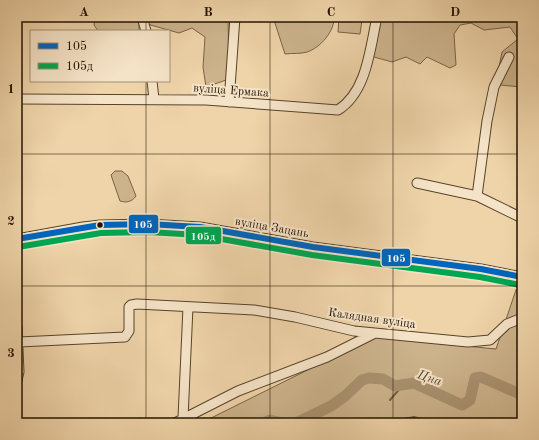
<svg xmlns="http://www.w3.org/2000/svg" width="539" height="440" viewBox="0 0 539 440" font-family="'Old Standard TT',serif">
<style>
.green{fill:#ccb38c;stroke:#786346}
.lines{fill:none;stroke-linecap:round;stroke-linejoin:round}
.stream{stroke:#745f43;stroke-width:2}
.river{stroke:#aa9270;stroke-width:11}
.minor-casing{stroke:#56432a;stroke-width:11}
.minor{stroke:#f5e3c7;stroke-width:9}
.bus-1-casing{stroke:#f5e3c7;stroke-width:9}
.bus-2-casing{stroke:#f5e3c7;stroke-width:9}
.bus-1{stroke:#0065bd;stroke-width:6}
.bus-2{stroke:#00a651;stroke-width:6}
.grid{fill:none;stroke:#231300;stroke-width:1;stroke-opacity:0.55}
.bus-dot{fill:#231300;stroke:#f5e3c7;stroke-width:1.5}
.labels{text-anchor:middle;stroke-width:4;stroke-linejoin:round;paint-order:stroke}
.street-label{font-size:12px;fill:#231300;stroke:#f5e3c7}
.water-label{font-size:13px;font-style:italic;fill:#59462d;stroke:#f5e3c7}
.line-badge{stroke:#f5e3c7;stroke-width:1.5}
.badge-label{font-size:11px;text-anchor:middle;font-weight:bold;fill:#fff}
.neatline{fill:none;stroke:#231300;stroke-width:1.5}
.grid-label{font-size:13px;text-anchor:middle;font-weight:bold;fill:#231300}
</style>
<rect width="100%" height="100%" fill="#efd4a9"/>
<filter id="stains"><feTurbulence type="fractalNoise" baseFrequency=".005" numOctaves="4"/><feColorMatrix values="0 0 0 0 .2 0 0 0 0 .09 0 0 0 0 .02 0 0 0 .5 -.17"/></filter>
<radialGradient id="worn" r=".72"><stop offset=".6" stop-color="#630" stop-opacity="0"/><stop offset="1" stop-color="#630" stop-opacity=".3"/></radialGradient>
<path class="green" d="M95,17H137L139,22V31H98L94,25Z
M144,17H228L229,79L206,87L203,67L205,37L192,28L179,33L147,24Z
M273,17H334C335,31 320,48 307,52C301,54 292,53 285,54Z
M379,17H522V87L500,85L494,93L502,52L518,39L510,27L484,30L471,23L460,25L454,34L456,65L450,68L427,57L420,64L406,57L392,62L367,55Z
M339,18L362,20L360,34L338,32Z
M115,171H122L128,176L136,196C132,202 126,203 120,201L111,175Z
M519,281L522,287V423H431L414,417L384,423H201L374,337L496,349Z
M139,418L155,423H125Z"/>
<g class="lines">
<path class="stream" d="M390,400L402,386
M384,423L414,417L436,423
M504,423L509,421"/>
<path class="river" d="M264,423L270,420L282,423
M296,423L331,406L345,396L362,380L369,378L383,379L395,386L414,383L462,405L470,400L475,378L481,377L522,395"/>
<g class="minor-casing">
<path id="minor" d="M142,17L146,31
M152,81L154,99
M17,99L206,100L338,110C367,92 370,48 377,17
M229,102L235,17
M417,183L477,196L522,218
M477,196L487,121L494,87L509,57
M17,239L83,227L100,225L148,224L200,227L313,247L481,269L522,277
M17,327L19,372L17,380
M19,342L125,337L129,331V307L131,305L137,304L254,310L295,317L354,331L468,342L490,340L507,324L522,318
M183,418L188,307
M175,423L238,391L327,357L375,333"/>
</g>
<use href="#minor" class="minor"/>
<g class="bus-1-casing">
<path id="bus-1" d="M17,239L100,225L148,224L200,227L313,247L481,269L522,277"/>
</g>
<g class="bus-2-casing">
<path id="bus-2" d="M18,247L101,233L148,232L199,235L312,255L480,277L520,285"/>
</g>
<use href="#bus-1" class="bus-1"/>
<use href="#bus-2" class="bus-2"/>
</g>
<path class="grid" d="M146,17V31M270,17V423M393,17V423M146,81V423M17,154H522M17,286H522"/>
<circle class="bus-dot" cx="100" cy="225" r="3.5"/>
<g class="labels">
<g class="street-label">
<text transform="translate(231 90) rotate(4)" y="4">вуліца Ермака</text>
<text transform="translate(272 227) rotate(10)" y="4">вуліца Зацань</text>
<text transform="translate(372 318) rotate(8)" y="4">Калядная вуліца</text>
</g>
<g class="water-label">
<text transform="translate(430 377) rotate(19)" y="5">Цна</text>
</g>
</g>
<g class="line-badge">
<rect x="128" y="214" width="31" height="20" rx="4" fill="#0065bd"/>
<rect x="185" y="226" width="37" height="19" rx="4" fill="#00a651"/>
<rect x="381" y="248" width="30" height="19" rx="4" fill="#0065bd"/>
</g>
<g class="badge-label">
<text x="143" y="228">105</text>
<text x="203" y="240">105д</text>
<text x="396" y="262">105</text>
</g>
<rect width="539" height="440" fill="none" stroke="#efd4a9" stroke-width="44"/>
<rect x="30" y="30" width="140" height="52" fill="#f5e3c7" stroke="#a19077"/>
<rect x="38" y="43" width="20" height="6" fill="#0065bd" stroke="#a19077"/>
<text x="66" y="50" font-size="12" fill="#231300">105</text>
<rect x="38" y="63" width="20" height="6" fill="#00a651" stroke="#a19077"/>
<text x="66" y="70" font-size="12" fill="#231300">105д</text>
<rect x="22" y="22" width="495" height="396" class="neatline"/>
<g class="grid-label">
<text x="84" y="16">A</text>
<text x="208" y="16">B</text>
<text x="331" y="16">C</text>
<text x="455" y="16">D</text>
<text x="11" y="93">1</text>
<text x="11" y="225">2</text>
<text x="11" y="357">3</text>
</g>
<rect width="100%" height="100%" filter="url(#stains)"/>
<rect width="100%" height="100%" fill="url(#worn)"/>
</svg>
